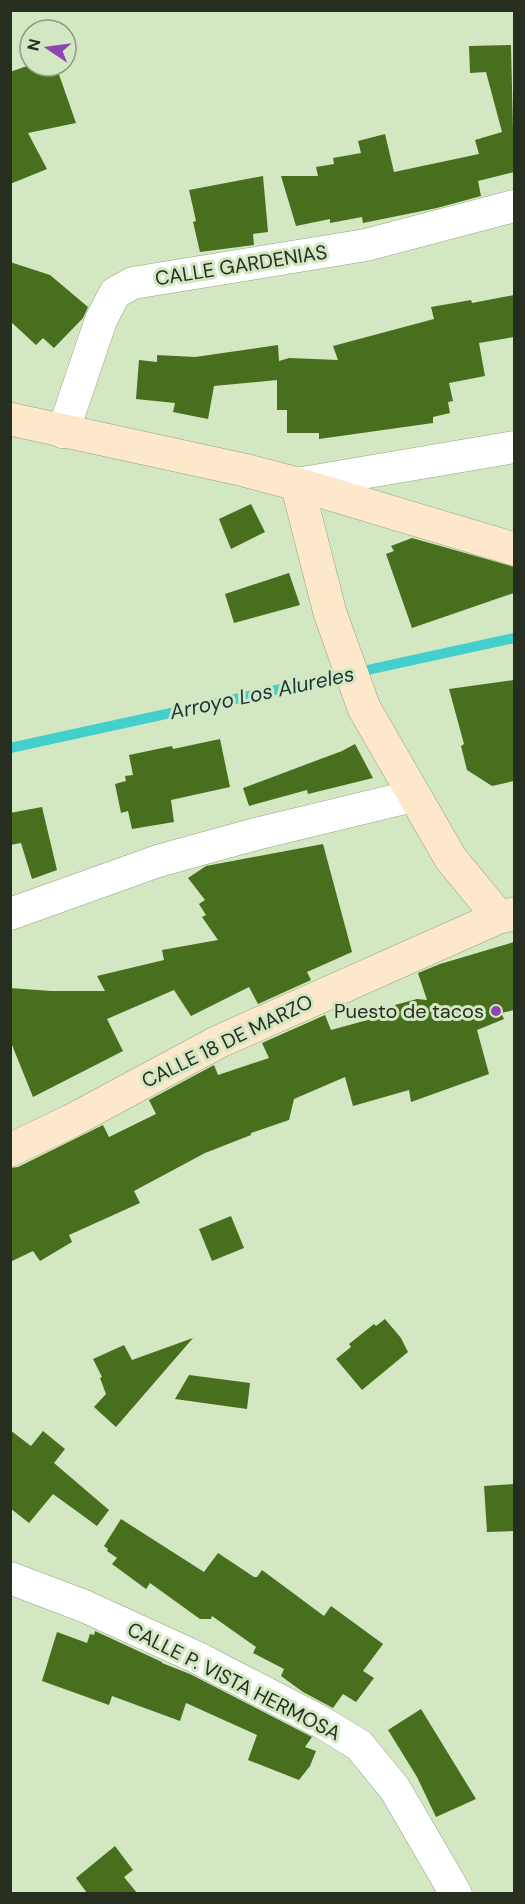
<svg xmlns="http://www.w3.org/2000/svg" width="525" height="1904" viewBox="0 0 525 1904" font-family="'DM Sans',sans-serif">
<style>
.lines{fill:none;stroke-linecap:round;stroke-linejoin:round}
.stream{stroke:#43d0cc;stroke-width:10}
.building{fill:#476f1e}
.street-casing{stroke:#91a582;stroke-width:33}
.secondary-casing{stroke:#91a582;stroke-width:34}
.street{stroke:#fff;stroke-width:32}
.secondary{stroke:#fde8cb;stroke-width:33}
.poi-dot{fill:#9045b6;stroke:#d2e7c2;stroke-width:2}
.labels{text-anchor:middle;stroke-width:6;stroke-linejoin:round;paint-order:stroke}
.street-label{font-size:20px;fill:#262e20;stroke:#d2e7c2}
.poi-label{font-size:20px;fill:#262e20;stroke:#d2e7c2;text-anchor:end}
.water-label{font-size:21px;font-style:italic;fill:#1a3736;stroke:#d2e7c2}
</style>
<rect width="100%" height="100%" fill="#d2e7c2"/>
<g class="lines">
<path class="stream" d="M10,748L514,638"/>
</g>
<path class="building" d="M511,45L514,172L478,181L481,196L437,208L363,223L362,217L330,223V219L296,226L281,176H318L316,167L334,164L333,158L361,153L358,141L385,134L394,172L479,154L475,140L502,132L486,72L470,73L469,46Z
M27,66H56L76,123L28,133L47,169L10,184V72Z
M263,176L268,232L253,234L254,245L200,252L193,222L196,221L189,190Z
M10,262L50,275L88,307L83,318L54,348L43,338L36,345L10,321Z
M514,295V337L479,343L485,376L449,383L453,401L448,402L450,413L433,417V423L319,439V433H287V410H277V380L214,386L208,419L173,412L175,403L136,399L139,360L157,362V355L195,357L278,345L279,361L289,358L338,360L333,346L434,319L431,307L471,300L472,303Z
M251,504L265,532L231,549L219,519Z
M412,538L514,567V593L412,628L386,554L394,551L391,546Z
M289,573L300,605L234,623L225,594Z
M514,680V781L492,786L467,770L461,746L464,744L449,689Z
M220,739L230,787L171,800L174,822L132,829L128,811L121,813L115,784L126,781L125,776L133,775L129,755L172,746L173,749Z
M355,744L373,778L308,794L307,790L249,806L243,788L342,751Z
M42,807L57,870L32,879L21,843L10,845V813Z
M323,844L352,952L307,972L311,980L258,1004L249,987L191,1016L174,990L107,1019L123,1051L33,1097L10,1040V988L51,991H105L97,976L164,960L162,950L218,940L202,917L206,915L199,904L205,900L188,878L206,866Z
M514,942V1010L501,1013L504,1019L477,1030L489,1074L411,1102L409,1090L353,1106L345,1077L294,1099L289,1120L251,1133V1135L205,1153L134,1191L140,1203L69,1235L72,1242L40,1261L33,1251L10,1262V1168L18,1167L103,1125L109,1137L156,1114L149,1100L214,1065L218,1075L269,1058L262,1043L325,1015L331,1030L397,1012L395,1005L417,999L427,1000L418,973L440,964Z
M231,1216L244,1248L212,1261L199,1229Z
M385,1319L401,1338L408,1352L362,1390L336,1359L351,1347L349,1344L374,1324L376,1326Z
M193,1338L116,1427L94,1407L106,1394L100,1378L102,1377L93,1359L124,1345L132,1360Z
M189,1375L250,1383L247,1409L175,1399Z
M10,1430L31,1446L43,1431L65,1449L54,1463L109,1510L97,1526L53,1494L29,1523L10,1508Z
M514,1484V1531L487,1532L484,1486Z
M121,1519L204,1572L218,1553L254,1577H257L262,1570L324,1616L331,1606L383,1644L363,1671L374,1678L356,1702L343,1694L333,1708L303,1692L281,1676L284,1669L253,1653L256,1647L212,1616L211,1619H200L150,1583L146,1589L112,1564L117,1558L107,1551L108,1549L104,1546Z
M95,1631L162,1662V1663L190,1674L312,1737L305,1747L316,1751L310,1766L299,1780L248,1760L257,1735L186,1703L180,1721L112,1696L109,1705L42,1681L57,1632L87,1643L90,1634L94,1635Z
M421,1709L476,1799L436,1817L417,1777L388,1730Z
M115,1846L133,1870L124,1877L137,1893H87L76,1878Z"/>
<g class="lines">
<g class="street-casing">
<path id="street" d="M63,432L101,320L115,293L133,283L366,245L514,206
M297,484L514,447
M10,914L158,861L256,834L413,796
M10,1578L84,1606L198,1658L323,1723L359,1745L395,1789L456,1894"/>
</g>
<g class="secondary-casing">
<path id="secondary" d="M10,419L244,470L297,484L514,549
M297,484L330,613L364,708L451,859L499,917
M10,1150L71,1121L218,1042L499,917L514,914"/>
</g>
<use href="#street" class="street"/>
<use href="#secondary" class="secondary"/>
</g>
<circle class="poi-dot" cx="496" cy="1011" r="6"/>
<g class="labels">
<g class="street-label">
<text transform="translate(241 265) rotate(-9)" y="7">CALLE GARDENIAS</text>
<text transform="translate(227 1041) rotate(-26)" y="7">CALLE 18 DE MARZO</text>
<text transform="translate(234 1681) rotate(27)" y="7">CALLE P. VISTA HERMOSA</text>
</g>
<g class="poi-label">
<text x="484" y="1018">Puesto de tacos</text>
</g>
<g class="water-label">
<text transform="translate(262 693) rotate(-12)" y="7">Arroyo Los Alureles</text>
</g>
</g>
<rect width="525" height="1904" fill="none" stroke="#262e20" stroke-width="24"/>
<g transform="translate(48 48) rotate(283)"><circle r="28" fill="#d2e7c2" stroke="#8d9d81" stroke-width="1.5"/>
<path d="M0-4.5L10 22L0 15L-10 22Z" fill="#9045b6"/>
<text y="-9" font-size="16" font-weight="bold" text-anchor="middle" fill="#262e20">N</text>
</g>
</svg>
